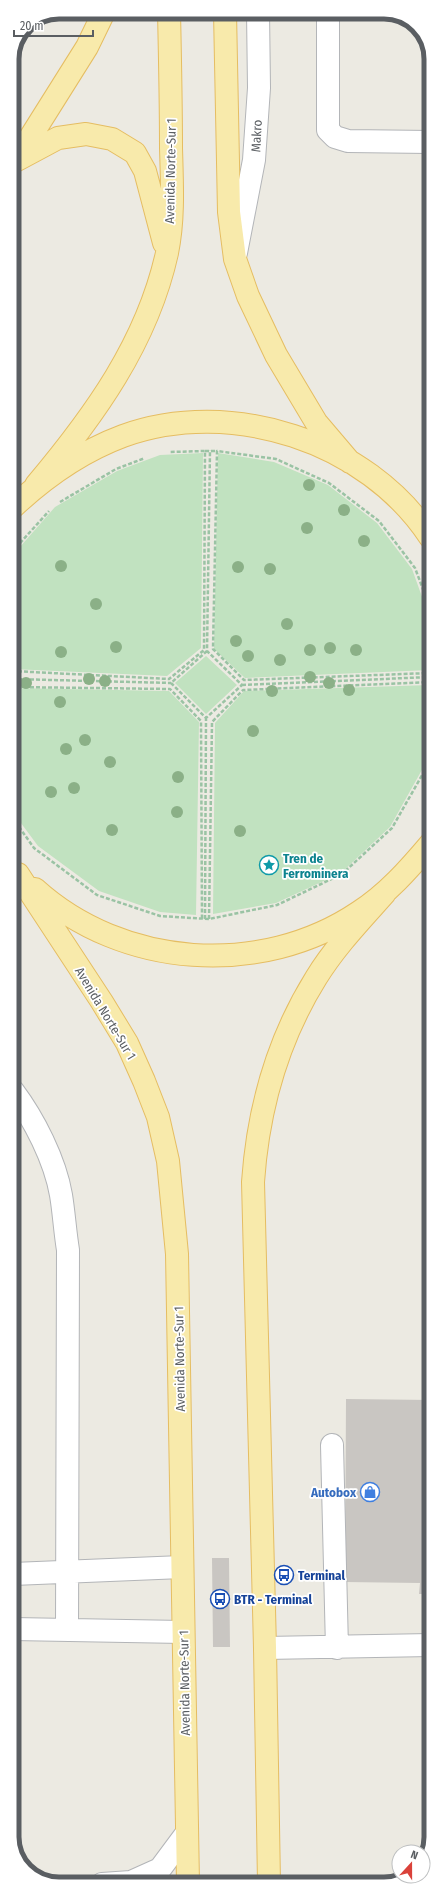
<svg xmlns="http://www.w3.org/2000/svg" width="443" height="1896" viewBox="0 0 443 1896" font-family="'Fira Sans Condensed',sans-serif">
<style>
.green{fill:#c1e2c0}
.building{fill:#c9c6c2}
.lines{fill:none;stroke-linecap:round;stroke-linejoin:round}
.minor-casing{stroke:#b3b5b8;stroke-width:24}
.major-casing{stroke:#e5bd62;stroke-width:24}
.path{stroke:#9ac3a4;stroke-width:2.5;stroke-dasharray:4 2;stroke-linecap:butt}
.minor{stroke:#fff;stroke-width:22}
.major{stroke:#f8eaab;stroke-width:22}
.tree{fill:#8bb087}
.labels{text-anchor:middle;stroke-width:3.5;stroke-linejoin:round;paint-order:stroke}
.street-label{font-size:13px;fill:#5a5e62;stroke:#fff}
.culture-label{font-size:13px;font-weight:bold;fill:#0d838f;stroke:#fff;text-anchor:start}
.shop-label{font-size:13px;font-weight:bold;fill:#366cbe;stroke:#fff;text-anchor:end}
.transit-label{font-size:13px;font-weight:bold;fill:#164399;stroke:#fff;text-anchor:start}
.rim{fill:none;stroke:#5a5e62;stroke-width:5}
</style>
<rect width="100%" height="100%" fill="#eceae2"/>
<path class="green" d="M203,453L201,648L167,676L12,669V556L55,507L117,471L160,455Z
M218,453L274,462L328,485L377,523L412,569L430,619V670L245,678L214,649Z
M206,656L237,685L206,714L175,683Z
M430,685V744L423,768L390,827L341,873L276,903L213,914L215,723L244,691Z
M12,688L169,691L199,722L196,915L160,912L99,891L38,846L12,811Z"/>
<path class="building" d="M346,1399L431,1400V1594H419L420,1583L345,1582Z
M212,1558H229L230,1647H213Z"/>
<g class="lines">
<g class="minor-casing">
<path id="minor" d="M328,12V130L335,137L348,141L430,142
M236,253L254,160L259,88L258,12
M13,1091C34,1119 55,1160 61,1195C64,1213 65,1232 68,1250L67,1630
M332,1445L337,1648
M13,1574L182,1567
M13,1629L183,1632
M265,1648L431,1645
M102,1884L131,1882L160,1869L186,1834"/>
</g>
<g class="major-casing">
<path id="major" d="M225,12L229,212L235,259L248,296L276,355L316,422L350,462
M16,160L87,47L104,12
M15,161L58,138L86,134L112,139L135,153L145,171L164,243
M36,485C94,416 147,343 167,253C174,219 172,183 171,148C171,103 170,57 169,12
M12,508C45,477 80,452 123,436C231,397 367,441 430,537
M18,874L102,1002L127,1043L144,1081L158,1117L168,1161L177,1254L188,1883
M35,889C122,968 261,978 359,912C387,894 409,869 431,843
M269,1883L265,1648L253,1182C258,1110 278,1039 316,978C335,947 361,920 385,893"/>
</g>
<path class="path" d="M205,451H217
M60,502L116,469L145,458
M12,552L49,511
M430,608L415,568L379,521L329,483L276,459L217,451L213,649L244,680L430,673
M207,651L171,683L206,718L242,685L207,651L210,450
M12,671L169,679L204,650L205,451L170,452
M12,679L171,683
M242,685L430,677
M12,687L170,689L201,721L202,919
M12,817L34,848L97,895L160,916L209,919L277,905L342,874L392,828L425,770L430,752
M205,919L206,718
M209,919L212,722L243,690L430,682"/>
<use href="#minor" class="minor"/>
<use href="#major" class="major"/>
</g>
<g class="tree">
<circle cx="309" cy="485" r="6"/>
<circle cx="344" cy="510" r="6"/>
<circle cx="307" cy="528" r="6"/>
<circle cx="364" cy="541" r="6"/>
<circle cx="61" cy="566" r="6"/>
<circle cx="238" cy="567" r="6"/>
<circle cx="270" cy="569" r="6"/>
<circle cx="96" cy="604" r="6"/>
<circle cx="287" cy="624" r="6"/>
<circle cx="236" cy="641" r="6"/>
<circle cx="116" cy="647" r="6"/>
<circle cx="330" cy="648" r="6"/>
<circle cx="310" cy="650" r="6"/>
<circle cx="356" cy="650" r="6"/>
<circle cx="61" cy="652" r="6"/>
<circle cx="248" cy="656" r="6"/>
<circle cx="280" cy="660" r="6"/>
<circle cx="310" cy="677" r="6"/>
<circle cx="89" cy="679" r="6"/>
<circle cx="105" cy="681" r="6"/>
<circle cx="26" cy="683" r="6"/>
<circle cx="329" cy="683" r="6"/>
<circle cx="349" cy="690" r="6"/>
<circle cx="272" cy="691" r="6"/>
<circle cx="60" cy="702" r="6"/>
<circle cx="253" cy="731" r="6"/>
<circle cx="85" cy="740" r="6"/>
<circle cx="66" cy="749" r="6"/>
<circle cx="110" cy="762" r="6"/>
<circle cx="178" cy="777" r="6"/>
<circle cx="74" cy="788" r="6"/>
<circle cx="51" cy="792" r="6"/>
<circle cx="177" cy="812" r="6"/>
<circle cx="112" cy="830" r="6"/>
<circle cx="240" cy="831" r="6"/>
</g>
<defs>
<g id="sight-ring" transform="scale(1)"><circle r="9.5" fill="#fff" stroke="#0f9aa8" stroke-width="1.5"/><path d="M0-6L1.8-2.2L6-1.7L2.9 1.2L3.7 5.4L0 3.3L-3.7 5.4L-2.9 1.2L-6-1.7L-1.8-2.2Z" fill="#0f9aa8"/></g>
<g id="shop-ring" transform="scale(1)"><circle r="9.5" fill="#fff" stroke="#3f7fe0" stroke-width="1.5"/><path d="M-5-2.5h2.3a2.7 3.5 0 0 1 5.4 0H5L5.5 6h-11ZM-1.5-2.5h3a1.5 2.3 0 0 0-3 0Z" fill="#3f7fe0"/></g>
<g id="bus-ring" transform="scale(1)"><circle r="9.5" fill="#fff" stroke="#1a4fb4" stroke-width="1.5"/><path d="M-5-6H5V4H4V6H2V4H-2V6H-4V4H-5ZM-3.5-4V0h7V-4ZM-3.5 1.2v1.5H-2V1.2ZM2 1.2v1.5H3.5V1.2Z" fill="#1a4fb4"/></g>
</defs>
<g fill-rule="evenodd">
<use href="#sight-ring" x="269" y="865"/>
<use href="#shop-ring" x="370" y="1492"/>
<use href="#bus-ring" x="284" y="1575"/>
<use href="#bus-ring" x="220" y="1599"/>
</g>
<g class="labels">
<g class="street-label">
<text transform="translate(256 136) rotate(-87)" y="5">Makro</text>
<text transform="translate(170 171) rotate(-89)" y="5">Avenida Norte-Sur 1</text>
<text transform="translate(106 1013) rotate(59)" y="5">Avenida Norte-Sur 1</text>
<text transform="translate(179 1359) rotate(-91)" y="5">Avenida Norte-Sur 1</text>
<text transform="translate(184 1683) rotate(-91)" y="5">Avenida Norte-Sur 1</text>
</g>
<g class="culture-label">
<text x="283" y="863">Tren de<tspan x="283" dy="15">Ferrominera</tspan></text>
</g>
<g class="shop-label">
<text x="356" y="1497">Autobox</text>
</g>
<g class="transit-label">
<text x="298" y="1580">Terminal</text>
<text x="234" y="1604">BTR - Terminal</text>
</g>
</g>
<path d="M0 0H443V1896H0ZM59 19H384A40 40 0 0 1 424 59V1837A40 40 0 0 1 384 1877H59A40 40 0 0 1 19 1837V59A40 40 0 0 1 59 19Z" fill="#fff" fill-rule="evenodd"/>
<path class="rim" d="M59 19H384A40 40 0 0 1 424 59V1837A40 40 0 0 1 384 1877H59A40 40 0 0 1 19 1837V59A40 40 0 0 1 59 19Z"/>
<g transform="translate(411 1864) rotate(21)"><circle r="19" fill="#ffffff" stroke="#bdbfc0"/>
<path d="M0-3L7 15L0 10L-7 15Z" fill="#da423a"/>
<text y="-6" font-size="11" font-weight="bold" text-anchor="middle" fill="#5a5e62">N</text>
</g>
<path d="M14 30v6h79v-6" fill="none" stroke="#5a5e62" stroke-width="2"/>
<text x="20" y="30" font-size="12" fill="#5a5e62" stroke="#ffffff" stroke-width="3" paint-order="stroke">20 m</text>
</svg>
